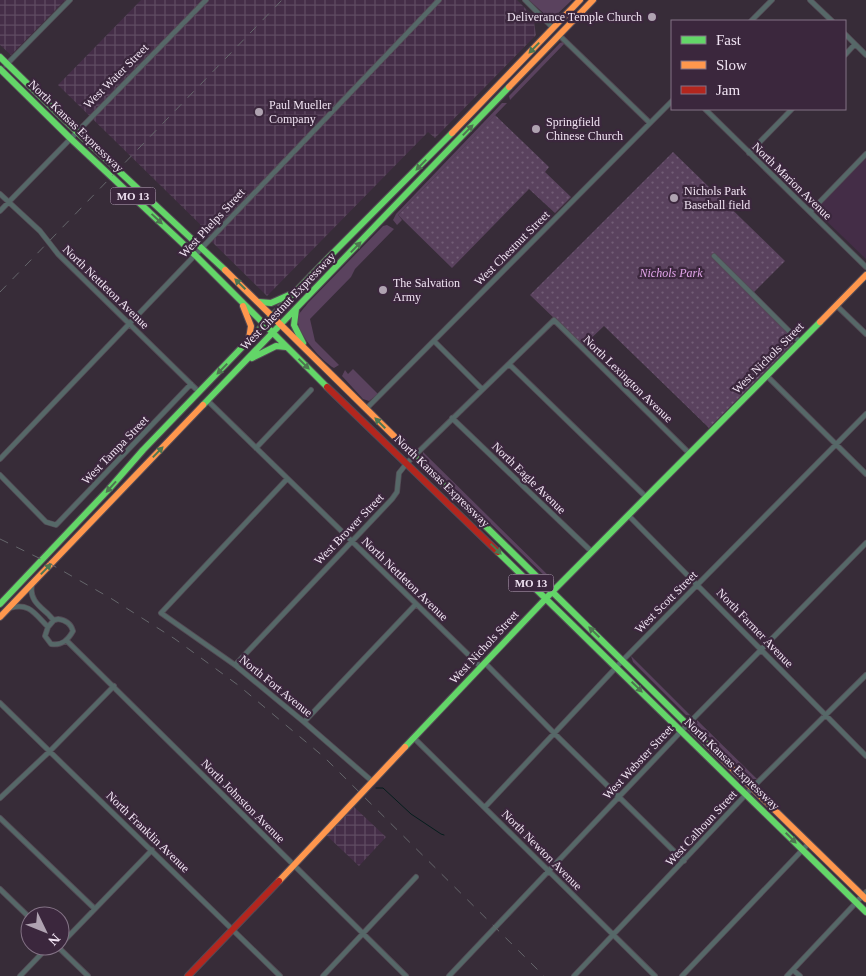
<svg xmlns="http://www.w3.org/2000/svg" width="866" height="976" viewBox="0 0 866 976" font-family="'Times New Roman',serif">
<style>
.built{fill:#442d47}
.industrial{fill:url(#industrial-grid)}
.grass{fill:#5a425e}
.park{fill:url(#park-dots)}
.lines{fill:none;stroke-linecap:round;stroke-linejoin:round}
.stream{stroke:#051d1d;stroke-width:1}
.street-casing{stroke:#544a55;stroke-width:6}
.fast-casing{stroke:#544a55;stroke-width:8}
.slow-casing{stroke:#544a55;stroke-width:8}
.jam-casing{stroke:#544a55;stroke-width:8}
.street{stroke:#566868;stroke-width:4.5}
.fast{stroke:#63d668;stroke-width:6}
.slow{stroke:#ff974d;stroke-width:6}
.jam{stroke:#b3261e;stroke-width:6}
.rail{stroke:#65666b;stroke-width:1;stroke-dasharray:9 9;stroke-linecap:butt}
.oneway{fill:#4d7650}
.poi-dot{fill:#afa3b1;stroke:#3b273d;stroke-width:2}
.labels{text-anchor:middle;stroke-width:4.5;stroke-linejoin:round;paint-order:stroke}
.shield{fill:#3b273d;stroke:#baabbc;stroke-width:1}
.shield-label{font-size:11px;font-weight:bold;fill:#f0e3f2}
.poi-label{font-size:12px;fill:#f0e3f2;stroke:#3b273d;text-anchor:start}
.street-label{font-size:12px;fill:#f0e3f2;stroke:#3b273d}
.park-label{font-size:12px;font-style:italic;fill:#e2a4ea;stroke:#3b273d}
</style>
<defs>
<pattern id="industrial-grid" width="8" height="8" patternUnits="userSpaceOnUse" patternTransform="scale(1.25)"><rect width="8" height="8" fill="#442d47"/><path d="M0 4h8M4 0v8" fill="none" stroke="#5f4b62"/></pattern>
<pattern id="park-dots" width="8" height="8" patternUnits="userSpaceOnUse" patternTransform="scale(1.25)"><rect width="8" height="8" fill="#5a425e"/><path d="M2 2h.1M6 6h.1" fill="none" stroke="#725d76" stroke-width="1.8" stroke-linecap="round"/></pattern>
</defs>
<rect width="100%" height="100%" fill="#372c38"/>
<path class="built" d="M866,158V259L815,210Z"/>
<path class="industrial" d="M0,0H65L11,55L0,45Z
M141,0H517L533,16L536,35L435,138L428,132L267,296L206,236L209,233L58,85Z
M353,806L386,837L359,866L326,835Z"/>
<path class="grass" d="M529,0H572L551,20Z
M563,42L565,43L510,100L509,96L560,43Z
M502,103H507L398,215L402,220L397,225L393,220L396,214Z
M387,225L394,229L355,269L351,277L310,319L315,341L339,365L334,368C322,361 294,331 298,316C300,312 305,307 308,303L383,226Z
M353,369L378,394L369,401L363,399L342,376L345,370L348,374Z
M423,452L555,582L549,580L423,458Z
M631,656L691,716L686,715L633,662Z
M697,720L757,779H752L697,725Z"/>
<path class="park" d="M495,115L549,167L545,172L571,197L555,213L529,189L452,268L398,215Z
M673,152L785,261L754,292L795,335L791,339L793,343L709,428L604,326L583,346L530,295Z"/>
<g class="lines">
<path class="stream" d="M376,788H383L411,814L441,834L444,835"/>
<g class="street-casing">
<path id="street" d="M525,0L553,28
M810,0L832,21
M751,21L772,0
M845,34L866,55
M559,35L650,123
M845,55L855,44
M6,65L70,0
M705,109L866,267
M749,153L792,109
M0,194L40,231L58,254L199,392
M0,211L206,0
M810,212L866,154
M714,256L800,342
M836,305L866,334
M434,341L482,389
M509,364L646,497
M767,376L866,474
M208,401L481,667
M366,409L672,101
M452,418L592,552
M256,448L311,390
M0,459L439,0
M0,475L46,522L56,525L191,384
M287,479L161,613L235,665L304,722L373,782
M628,515L866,756
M32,585C29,599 39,606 48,614C50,616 52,619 54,620C56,620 57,619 58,619C66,620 71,624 73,631C68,640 62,646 51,644L45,636L48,627L54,620
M10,608C29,602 35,614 48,627
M66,640L406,976
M485,663L554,733L684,861
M235,665L392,499L397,492L399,473L407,463L554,320L689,453
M0,703L280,976
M304,722L416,604
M414,738L655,976
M0,798L50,751L114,686
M485,807L623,660L866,414
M0,818L95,909
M0,889L30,918
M60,945L152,850
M57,946L88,976
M793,970L800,976
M20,976L49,946
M323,976L416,877
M449,976L688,724L866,543
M574,976L753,787L866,675
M682,976L809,843
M787,976L866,892"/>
</g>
<g class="fast-casing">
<path id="fast" d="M0,57L76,131L225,270
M0,69L70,138L195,255L327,387
M259,302L271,303L289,295
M296,309L294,325L303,343
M252,358L276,346L286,347
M203,405L509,87
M403,445L708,745
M498,552L866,912
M0,604L109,489L143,450L328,258L452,133
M405,747L552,592L820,322"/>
</g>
<g class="slow-casing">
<path id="slow" d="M509,87L593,0
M452,133L580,0
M225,270L403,445
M243,306L251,326L249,339
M820,322L866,275
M0,617L203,405
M708,745L866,899
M279,881L405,747"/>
</g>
<g class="jam-casing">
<path id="jam" d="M327,387L498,552
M188,976L279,881"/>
</g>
<use href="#street" class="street"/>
<use href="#fast" class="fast"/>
<use href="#slow" class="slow"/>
<use href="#jam" class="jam"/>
<path class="rail" d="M0,292L282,0
M0,539L47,562L112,599L175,639L238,685L324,757L544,976"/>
</g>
<defs><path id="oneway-solid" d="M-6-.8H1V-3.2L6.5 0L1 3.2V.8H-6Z" transform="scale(1.25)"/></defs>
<g class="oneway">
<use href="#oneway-solid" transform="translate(534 48) rotate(134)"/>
<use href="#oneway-solid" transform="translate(468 130) rotate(-46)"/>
<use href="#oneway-solid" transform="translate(421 165) rotate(134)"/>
<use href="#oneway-solid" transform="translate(157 219) rotate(43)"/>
<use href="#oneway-solid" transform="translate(356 247) rotate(-46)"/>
<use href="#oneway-solid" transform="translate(240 284) rotate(-136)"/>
<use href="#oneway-solid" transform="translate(304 364) rotate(44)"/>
<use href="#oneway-solid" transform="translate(222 369) rotate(134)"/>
<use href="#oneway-solid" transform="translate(380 423) rotate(-135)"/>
<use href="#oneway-solid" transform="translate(158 452) rotate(-46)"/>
<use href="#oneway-solid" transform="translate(111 487) rotate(132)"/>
<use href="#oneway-solid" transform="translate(496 549) rotate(44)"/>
<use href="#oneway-solid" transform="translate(46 569) rotate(-46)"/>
<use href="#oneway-solid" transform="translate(594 632) rotate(-136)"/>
<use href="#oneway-solid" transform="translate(637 687) rotate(44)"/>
<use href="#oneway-solid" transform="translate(791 838) rotate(45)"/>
</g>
<g class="poi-dot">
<circle cx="652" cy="17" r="5"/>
<circle cx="259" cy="112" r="5"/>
<circle cx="536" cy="129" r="5"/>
<circle cx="674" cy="198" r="5"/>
<circle cx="383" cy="290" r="5"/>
</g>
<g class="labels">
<g class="shield">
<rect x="110.5" y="187.5" width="45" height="17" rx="4"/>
<rect x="508.5" y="574.5" width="45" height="17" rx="4"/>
</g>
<g class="shield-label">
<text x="133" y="200">MO 13</text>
<text x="531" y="587">MO 13</text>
</g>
<g class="poi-label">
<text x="642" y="21" text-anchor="end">Deliverance Temple Church</text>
<text x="269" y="109">Paul Mueller<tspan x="269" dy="14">Company</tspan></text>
<text x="546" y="126">Springfield<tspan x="546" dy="14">Chinese Church</tspan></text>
<text x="684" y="195">Nichols Park<tspan x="684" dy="14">Baseball field</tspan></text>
<text x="393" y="287">The Salvation<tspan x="393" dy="14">Army</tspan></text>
</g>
<g class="street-label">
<text transform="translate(116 76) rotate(-45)" y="4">West Water Street</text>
<text transform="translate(76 126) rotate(44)" y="4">North Kansas Expressway</text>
<text transform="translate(792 181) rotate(44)" y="4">North Marion Avenue</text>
<text transform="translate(212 223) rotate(-47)" y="4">West Phelps Street</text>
<text transform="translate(512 248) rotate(-45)" y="4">West Chestnut Street</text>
<text transform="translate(106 287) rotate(44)" y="4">North Nettleton Avenue</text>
<text transform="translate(288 301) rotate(-46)" y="4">West Chestnut Expressway</text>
<text transform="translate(768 358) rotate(-45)" y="4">West Nichols Street</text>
<text transform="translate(628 379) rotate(44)" y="4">North Lexington Avenue</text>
<text transform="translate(115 450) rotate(-46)" y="4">West Tampa Street</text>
<text transform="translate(529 478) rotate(44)" y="4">North Eagle Avenue</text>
<text transform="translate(442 481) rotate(44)" y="4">North Kansas Expressway</text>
<text transform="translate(349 529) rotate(-46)" y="4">West Brower Street</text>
<text transform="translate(405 579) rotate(44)" y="4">North Nettleton Avenue</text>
<text transform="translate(666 602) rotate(-45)" y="4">West Scott Street</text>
<text transform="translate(755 628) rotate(46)" y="4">North Farmer Avenue</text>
<text transform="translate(484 647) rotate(-47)" y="4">West Nichols Street</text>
<text transform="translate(276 686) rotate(39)" y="4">North Fort Avenue</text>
<text transform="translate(638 762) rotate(-47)" y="4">West Webster Street</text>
<text transform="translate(732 764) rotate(44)" y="4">North Kansas Expressway</text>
<text transform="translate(243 801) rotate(45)" y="4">North Johnston Avenue</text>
<text transform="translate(701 828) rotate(-47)" y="4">West Calhoun Street</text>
<text transform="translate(148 832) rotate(44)" y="4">North Franklin Avenue</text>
<text transform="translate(542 850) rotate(45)" y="4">North Newton Avenue</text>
</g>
<g class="park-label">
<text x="671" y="277">Nichols Park</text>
</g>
</g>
<rect x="671" y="20" width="175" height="90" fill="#3b273d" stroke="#837285"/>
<rect x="681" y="36" width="25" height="8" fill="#63d668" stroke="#837285"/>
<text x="716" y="45" font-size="15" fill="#f0e3f2">Fast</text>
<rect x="681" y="61" width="25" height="8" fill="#ff974d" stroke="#837285"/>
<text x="716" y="70" font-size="15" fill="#f0e3f2">Slow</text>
<rect x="681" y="86" width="25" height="8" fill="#b3261e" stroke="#837285"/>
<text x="716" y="95" font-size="15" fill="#f0e3f2">Jam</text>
<g transform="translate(45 931) rotate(133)"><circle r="24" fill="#3b273d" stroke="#837285"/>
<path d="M0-4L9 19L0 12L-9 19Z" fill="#afa3b1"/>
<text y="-8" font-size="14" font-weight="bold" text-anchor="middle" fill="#f0e3f2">N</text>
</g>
</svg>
